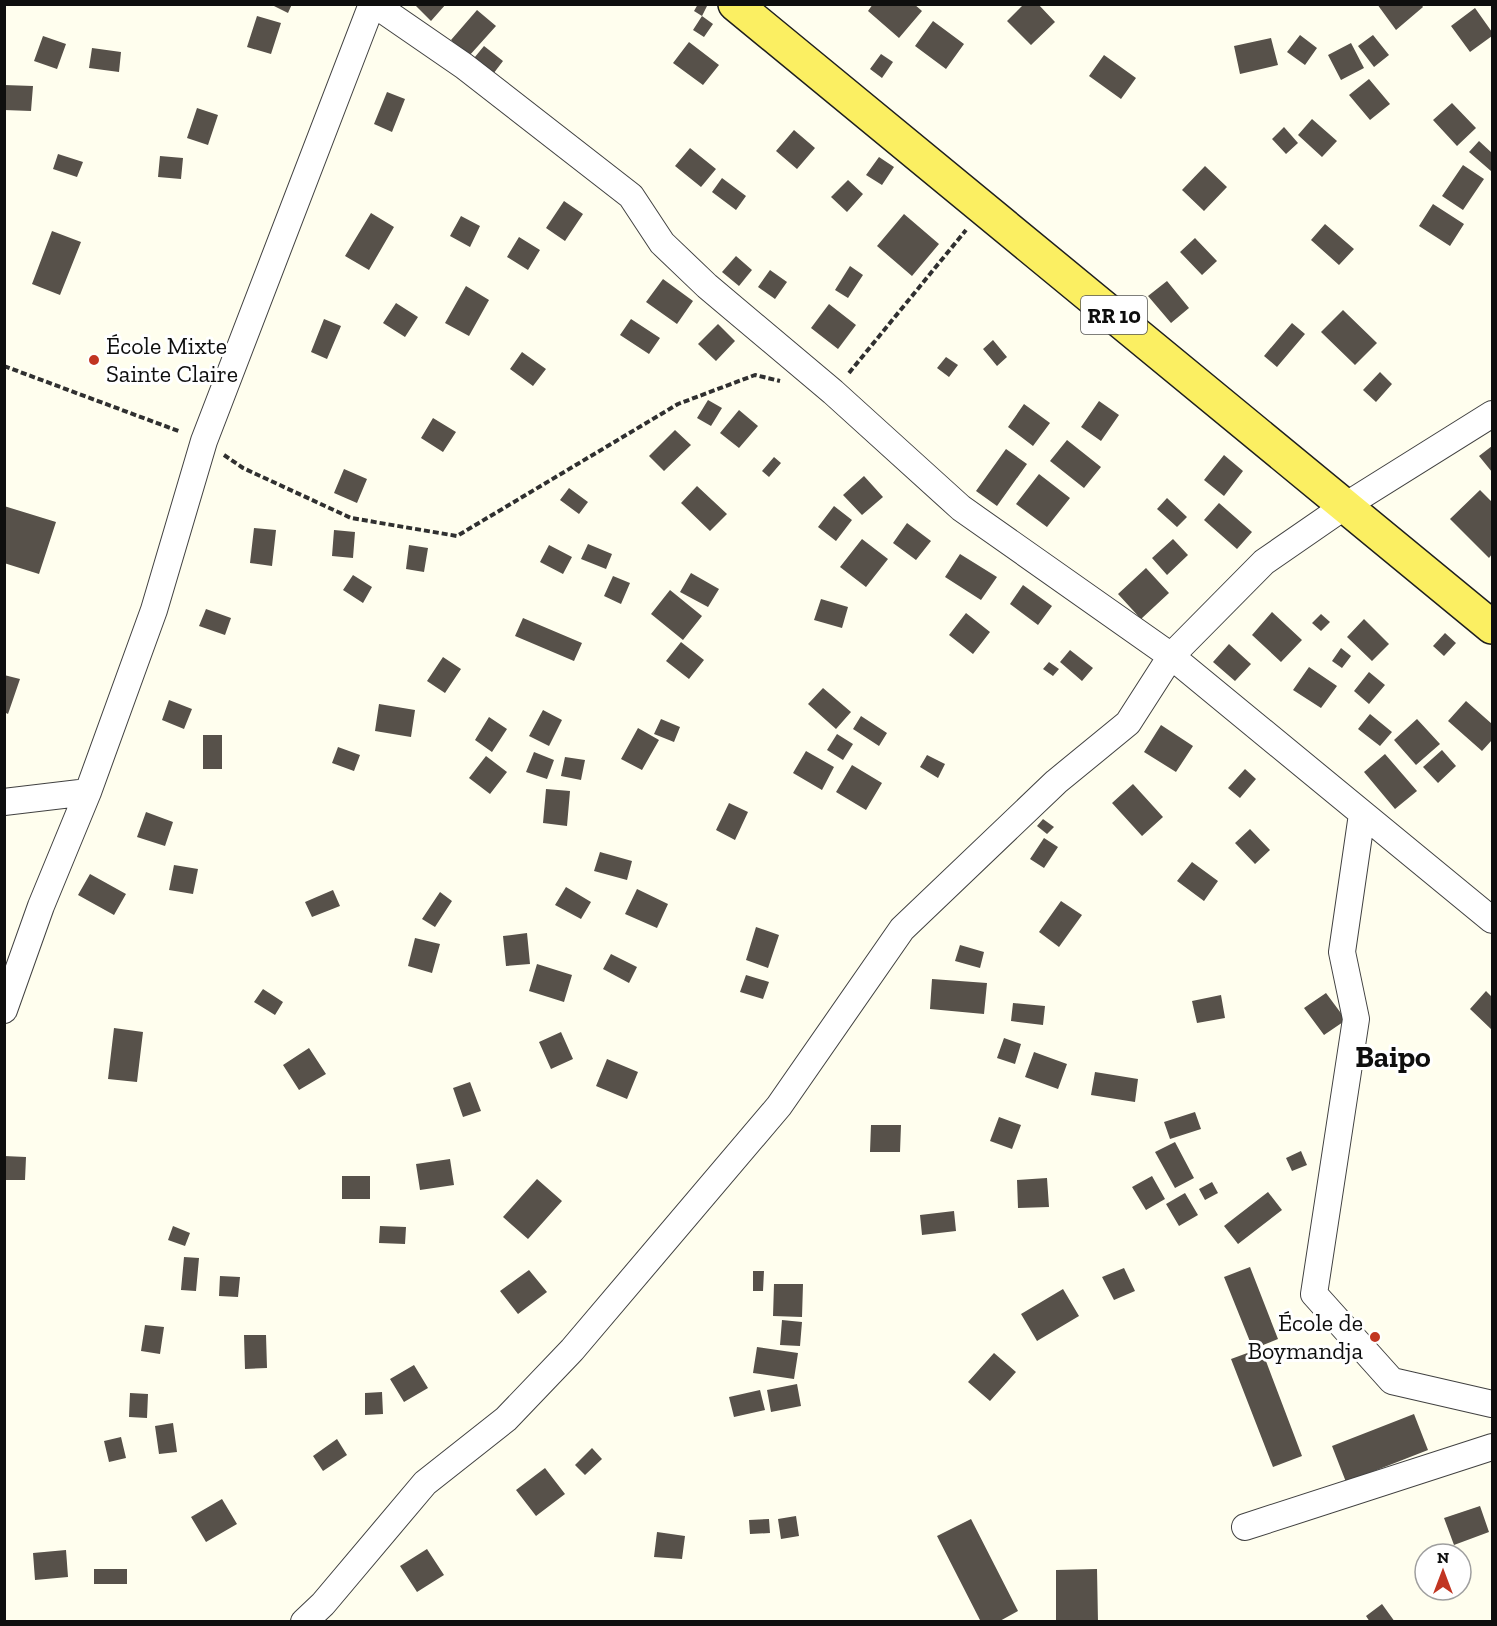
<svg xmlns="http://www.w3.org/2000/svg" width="1497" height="1626" viewBox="0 0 1497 1626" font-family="'Zilla Slab',serif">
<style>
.building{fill:#57514a}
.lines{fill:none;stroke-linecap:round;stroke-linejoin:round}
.street-casing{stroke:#414141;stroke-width:28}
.primary-casing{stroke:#1f1f1f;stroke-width:36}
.path{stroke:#303030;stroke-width:4;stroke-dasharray:6 3;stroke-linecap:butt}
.street{stroke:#fff;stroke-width:26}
.primary{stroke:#fbef62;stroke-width:33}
.poi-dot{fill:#c13522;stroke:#fff;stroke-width:2}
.labels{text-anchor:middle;stroke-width:6;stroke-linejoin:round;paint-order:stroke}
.shield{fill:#fff;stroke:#565656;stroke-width:1.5}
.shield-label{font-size:22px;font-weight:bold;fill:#0e0e0e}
.poi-label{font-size:24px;fill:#0e0e0e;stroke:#fff;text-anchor:start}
.district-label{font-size:30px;font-weight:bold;fill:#0e0e0e;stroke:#fff}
</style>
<rect width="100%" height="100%" fill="#fffeee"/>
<path class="building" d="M270,4H292L288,13Z
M414,4H446L431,21Z
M698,4L707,6L702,16L694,11Z
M873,4H914L922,11L899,38L868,11Z
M1024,4H1038L1055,22L1031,45L1007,21Z
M1377,4H1421L1423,7L1396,30Z
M1475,8L1492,32V36L1470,52L1451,26Z
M477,10L496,26L469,56L451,40Z
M257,16L281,23L271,54L247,47Z
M702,16L713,24L704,37L693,30Z
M933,21L964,44L946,69L915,46Z
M1300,35L1317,48L1305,65L1287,52Z
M1373,35L1389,55L1374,67L1358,46Z
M43,36L66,44L57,69L34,61Z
M1271,38L1278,65L1240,74L1234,46Z
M689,42L719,65L703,85L673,63Z
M1351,43L1364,68L1341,80L1328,55Z
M484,46L503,61L490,78L470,63Z
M92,48L121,52L119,72L89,68Z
M881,54L893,62L882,78L870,69Z
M1104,55L1136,78L1121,99L1089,76Z
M1369,79L1390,104L1370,120L1349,95Z
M4,85L33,86L31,111L4,110Z
M387,92L405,99L392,132L374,124Z
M1452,103L1476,128L1457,146L1433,120Z
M197,108L218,115L208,145L187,138Z
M1312,119L1337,141L1322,157L1298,135Z
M1284,127L1298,143L1286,154L1272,139Z
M794,130L815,148L797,169L776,151Z
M1479,141L1492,153L1491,171L1469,152Z
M690,148L716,169L701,187L675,166Z
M58,154L83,162L77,177L53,169Z
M160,156L183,158L181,179L158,177Z
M879,157L894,167L882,185L866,175Z
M1463,165L1484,179L1463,210L1442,196Z
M1205,166L1227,187L1204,211L1182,190Z
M722,178L746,196L736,210L712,192Z
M848,180L863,194L847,212L831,197Z
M564,201L583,214L565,241L546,228Z
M1433,204L1464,224L1450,246L1419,226Z
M371,213L394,227L369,270L345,256Z
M904,214L939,244L912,276L877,246Z
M461,216L480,226L470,247L450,236Z
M1325,224L1354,249L1339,265L1311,240Z
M52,231L81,242L60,295L32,284Z
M519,237L540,250L528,270L507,257Z
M1195,238L1217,261L1202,275L1180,252Z
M736,256L752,270L739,286L722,272Z
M850,266L863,275L848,298L835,290Z
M770,270L787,282L775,299L758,287Z
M663,279L693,301L677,324L646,302Z
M1167,281L1189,308L1171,323L1148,296Z
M466,286L489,300L469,336L445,323Z
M396,303L418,317L405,337L383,323Z
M829,304L856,325L838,349L811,328Z
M1343,310L1377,343L1355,365L1321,332Z
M324,319L341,326L327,359L311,352Z
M631,319L660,338L649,354L620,335Z
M1292,323L1305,334L1277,367L1264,356Z
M718,324L735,341L716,361L698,344Z
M993,340L1007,357L997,366L983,349Z
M522,352L546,369L533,386L510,369Z
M946,357L958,365L949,377L937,368Z
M1380,372L1392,384L1376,402L1363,390Z
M708,400L722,408L711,426L697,418Z
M1099,401L1119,415L1101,441L1081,427Z
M1024,404L1050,423L1033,446L1008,427Z
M739,410L758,426L739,448L720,433Z
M433,418L456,432L443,452L421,438Z
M675,430L691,445L664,471L649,456Z
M1067,440L1101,467L1084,488L1050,461Z
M1492,446V472L1479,456Z
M1006,449L1027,464L997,506L976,491Z
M1224,455L1243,471L1224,496L1204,480Z
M774,457L781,463L769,477L762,471Z
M344,469L367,479L357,503L334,493Z
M1039,474L1070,498L1047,527L1016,504Z
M864,476L883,497L862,515L843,495Z
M697,486L727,514L710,531L681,503Z
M569,488L588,502L579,514L560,500Z
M1480,490L1492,502V554L1489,558L1450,519Z
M1167,498L1187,517L1177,527L1157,509Z
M1219,503L1252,532L1237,549L1204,520Z
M4,506L56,522L39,574L4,563Z
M834,506L852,520L836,541L818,527Z
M907,523L931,541L916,560L893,543Z
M254,528L276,530L272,566L250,563Z
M334,530L355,532L353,558L332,556Z
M862,539L888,559L866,587L840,567Z
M1173,539L1188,555L1167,575L1152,558Z
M588,544L612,554L606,569L581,559Z
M409,545L428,548L424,572L406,569Z
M549,545L572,557L563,574L540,562Z
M960,554L997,577L981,600L945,577Z
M1146,568L1169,593L1141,619L1118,594Z
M691,573L719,589L708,607L680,592Z
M353,575L372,587L363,603L343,590Z
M613,576L630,583L621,604L604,596Z
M1023,585L1052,606L1038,625L1010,604Z
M670,590L702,616L683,640L651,614Z
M821,599L848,607L842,628L814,620Z
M206,609L231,618L225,635L199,626Z
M1272,612L1302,640L1281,662L1252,635Z
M966,613L990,632L973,654L949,635Z
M1321,614L1330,622L1321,631L1312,623Z
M523,618L582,643L574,661L515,636Z
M1364,619L1389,644L1372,661L1347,637Z
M1445,633L1456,643L1444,656L1433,646Z
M681,642L704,660L689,679L666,661Z
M1229,644L1251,664L1235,681L1213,662Z
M1341,648L1351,656L1342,668L1332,661Z
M1070,650L1093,668L1082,681L1060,662Z
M443,657L461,669L445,693L427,681Z
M1049,662L1059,669L1053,676L1043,669Z
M1309,667L1337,686L1321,708L1293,690Z
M1369,672L1385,685L1369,704L1354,691Z
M4,675L20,679L8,714L4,712Z
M823,688L851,712L836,729L808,704Z
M169,700L192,709L184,729L162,720Z
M1466,701L1492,724V740L1482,751L1448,721Z
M379,704L415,710L411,737L375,731Z
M543,710L562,720L549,746L529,736Z
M1370,714L1392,732L1380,746L1358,729Z
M861,716L887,733L879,746L853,729Z
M489,717L507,729L492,752L475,740Z
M661,719L680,727L674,742L654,734Z
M1417,719L1440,744L1416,765L1394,740Z
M1161,725L1193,746L1176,772L1144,752Z
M638,728L659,740L642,770L621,759Z
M837,734L853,744L843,760L827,750Z
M203,735H222V769H203Z
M338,747L360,755L354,771L332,763Z
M1442,750L1456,766L1438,783L1423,767Z
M806,751L834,767L822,790L793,773Z
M534,752L554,760L547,779L526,772Z
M1385,754L1417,791L1395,809L1364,772Z
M927,755L945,764L938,778L920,767Z
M486,756L507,772L490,794L469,778Z
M565,757L585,760L581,780L561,776Z
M852,765L882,783L866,810L836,792Z
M1245,769L1256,779L1240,798L1228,788Z
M1133,784L1163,817L1142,836L1112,803Z
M546,789L570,791L567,826L543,823Z
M729,803L748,812L735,840L716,830Z
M146,812L173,822L165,846L137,837Z
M1043,819L1054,827L1047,834L1037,826Z
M1250,829L1270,850L1255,864L1235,843Z
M1044,838L1058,847L1044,868L1030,859Z
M600,852L632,861L627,880L594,871Z
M1192,862L1218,881L1204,901L1177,881Z
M174,865L198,869L193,894L169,890Z
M90,874L126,894L114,915L78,895Z
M566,887L591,902L581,919L555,905Z
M637,889L668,904L657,928L625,914Z
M333,890L340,906L312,917L305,902Z
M440,892L452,901L435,927L422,919Z
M1061,901L1082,915L1059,947L1039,932Z
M756,927L779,935L768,968L746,960Z
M527,933L530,964L506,966L503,936Z
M415,938L440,944L432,973L408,966Z
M960,945L984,952L980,968L955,961Z
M611,954L637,967L629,983L603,969Z
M537,964L572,975L564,1002L529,991Z
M746,975L769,982L763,999L740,992Z
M932,979L987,983L984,1014L930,1009Z
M263,989L283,1002L275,1015L254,1002Z
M1486,991L1492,997V1030L1470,1009Z
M1326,993L1346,1020L1324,1035L1304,1008Z
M1221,995L1225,1018L1197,1023L1192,1001Z
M1013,1003L1045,1006L1043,1025L1011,1021Z
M114,1028L143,1032L137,1082L108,1079Z
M561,1032L573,1059L551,1069L539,1042Z
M1004,1038L1021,1044L1015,1064L997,1058Z
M309,1048L326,1074L299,1090L283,1065Z
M1034,1052L1067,1064L1058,1089L1025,1077Z
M607,1059L638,1072L627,1099L596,1086Z
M1095,1072L1138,1079L1135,1102L1091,1095Z
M470,1082L481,1111L463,1117L453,1088Z
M1195,1112L1201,1129L1170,1139L1164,1122Z
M999,1117L1021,1125L1012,1149L990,1141Z
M871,1125H901L900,1152H870Z
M1175,1142L1194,1178L1175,1188L1155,1152Z
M1301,1151L1307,1165L1292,1171L1286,1158Z
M4,1156L26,1157L25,1180H4Z
M450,1159L454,1185L420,1190L416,1164Z
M342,1176H370V1199H342Z
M1152,1176L1165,1199L1146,1210L1132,1187Z
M1047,1178L1049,1207L1018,1208L1017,1180Z
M537,1179L562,1201L528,1239L503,1217Z
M1212,1182L1218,1193L1205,1200L1199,1189Z
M1268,1192L1282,1210L1238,1244L1224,1226Z
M1185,1193L1198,1215L1179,1226L1166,1204Z
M954,1211L956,1231L922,1235L920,1215Z
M173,1226L190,1233L185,1246L168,1240Z
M380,1226L406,1227L405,1244L379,1243Z
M184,1257L199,1258L196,1291L181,1290Z
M1250,1267L1278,1339L1253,1349L1224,1277Z
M1124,1268L1135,1291L1114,1300L1102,1277Z
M529,1270L547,1292L518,1314L500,1291Z
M753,1271H764L763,1291H753Z
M220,1276L240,1277L238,1297L219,1296Z
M774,1284H803L802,1317L773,1316Z
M1063,1289L1079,1316L1037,1341L1021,1314Z
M782,1320L802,1322L800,1346L780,1345Z
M145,1325L164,1327L160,1354L141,1351Z
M244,1335H266L267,1368L245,1369Z
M757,1347L798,1353L794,1379L753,1373Z
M1261,1348L1302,1456L1273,1467L1231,1359Z
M994,1353L1016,1372L990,1401L968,1382Z
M414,1365L428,1388L404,1402L390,1379Z
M797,1384L801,1406L771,1412L767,1390Z
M760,1390L765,1410L734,1417L729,1397Z
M382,1392L383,1414L365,1415V1393Z
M130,1393L148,1394L147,1418L129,1417Z
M1414,1414L1428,1450L1346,1482L1332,1446Z
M173,1423L177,1452L159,1454L155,1426Z
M121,1437L126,1458L109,1462L104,1441Z
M337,1439L347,1455L323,1471L313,1456Z
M592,1448L602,1459L585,1475L575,1465Z
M545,1468L565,1494L536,1516L516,1490Z
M222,1499L237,1524L206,1542L191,1517Z
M1480,1506L1489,1532L1454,1545L1444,1518Z
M796,1516L799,1536L781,1539L778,1519Z
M769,1519L770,1533L750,1534L749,1520Z
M971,1519L1018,1611L998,1622H981L937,1536Z
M657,1532L685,1536L682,1559L654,1557Z
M427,1549L444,1575L417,1592L400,1566Z
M66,1550L68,1577L35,1580L33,1553Z
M94,1569H127V1584H94Z
M1097,1569L1098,1622H1056V1570Z
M1382,1604L1395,1622H1370L1366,1616Z"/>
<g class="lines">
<g class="street-casing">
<path id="street" d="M374,4L464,66L631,196L662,243L707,286L833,392L961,508L1171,656L1492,920
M4,802L88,792
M1362,814L1342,952L1356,1019L1314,1294L1392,1381L1492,1404
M4,1010L41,906L88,792L154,610L204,441L372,4
M1245,1527L1492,1447
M304,1622L323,1604L425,1483L506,1419L572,1350L779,1106L902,929L1056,782L1128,723L1171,656L1264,562L1345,506L1492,414"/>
</g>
<g class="primary-casing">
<path id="primary" d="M735,4L1492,627"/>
</g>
<path class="path" d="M4,366L181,432
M849,373L966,230
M224,455L243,468L351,518L457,536L678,404L755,375L780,381"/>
<use href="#street" class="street"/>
<use href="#primary" class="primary"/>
</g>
<g class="poi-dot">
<circle cx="94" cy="360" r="6"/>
<circle cx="1375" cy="1337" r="6"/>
</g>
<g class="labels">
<rect class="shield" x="1081" y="296" width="66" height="38" rx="4.5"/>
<g class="shield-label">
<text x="1114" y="323">RR 10</text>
</g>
<g class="poi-label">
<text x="106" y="354">École Mixte<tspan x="106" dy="28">Sainte Claire</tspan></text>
<text x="1363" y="1331" text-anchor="end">École de<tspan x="1363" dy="28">Boymandja</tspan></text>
</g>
<g class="district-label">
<text x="1393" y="1067">Baipo</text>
</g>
</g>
<rect width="1497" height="1626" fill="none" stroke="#0e0e0e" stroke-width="12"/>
<g transform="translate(1443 1572)"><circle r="28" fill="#ffffff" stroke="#9f9f9f" stroke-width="1.5"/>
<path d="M0-4.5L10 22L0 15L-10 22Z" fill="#c13522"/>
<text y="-9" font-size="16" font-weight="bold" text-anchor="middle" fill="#0e0e0e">N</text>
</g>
</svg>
